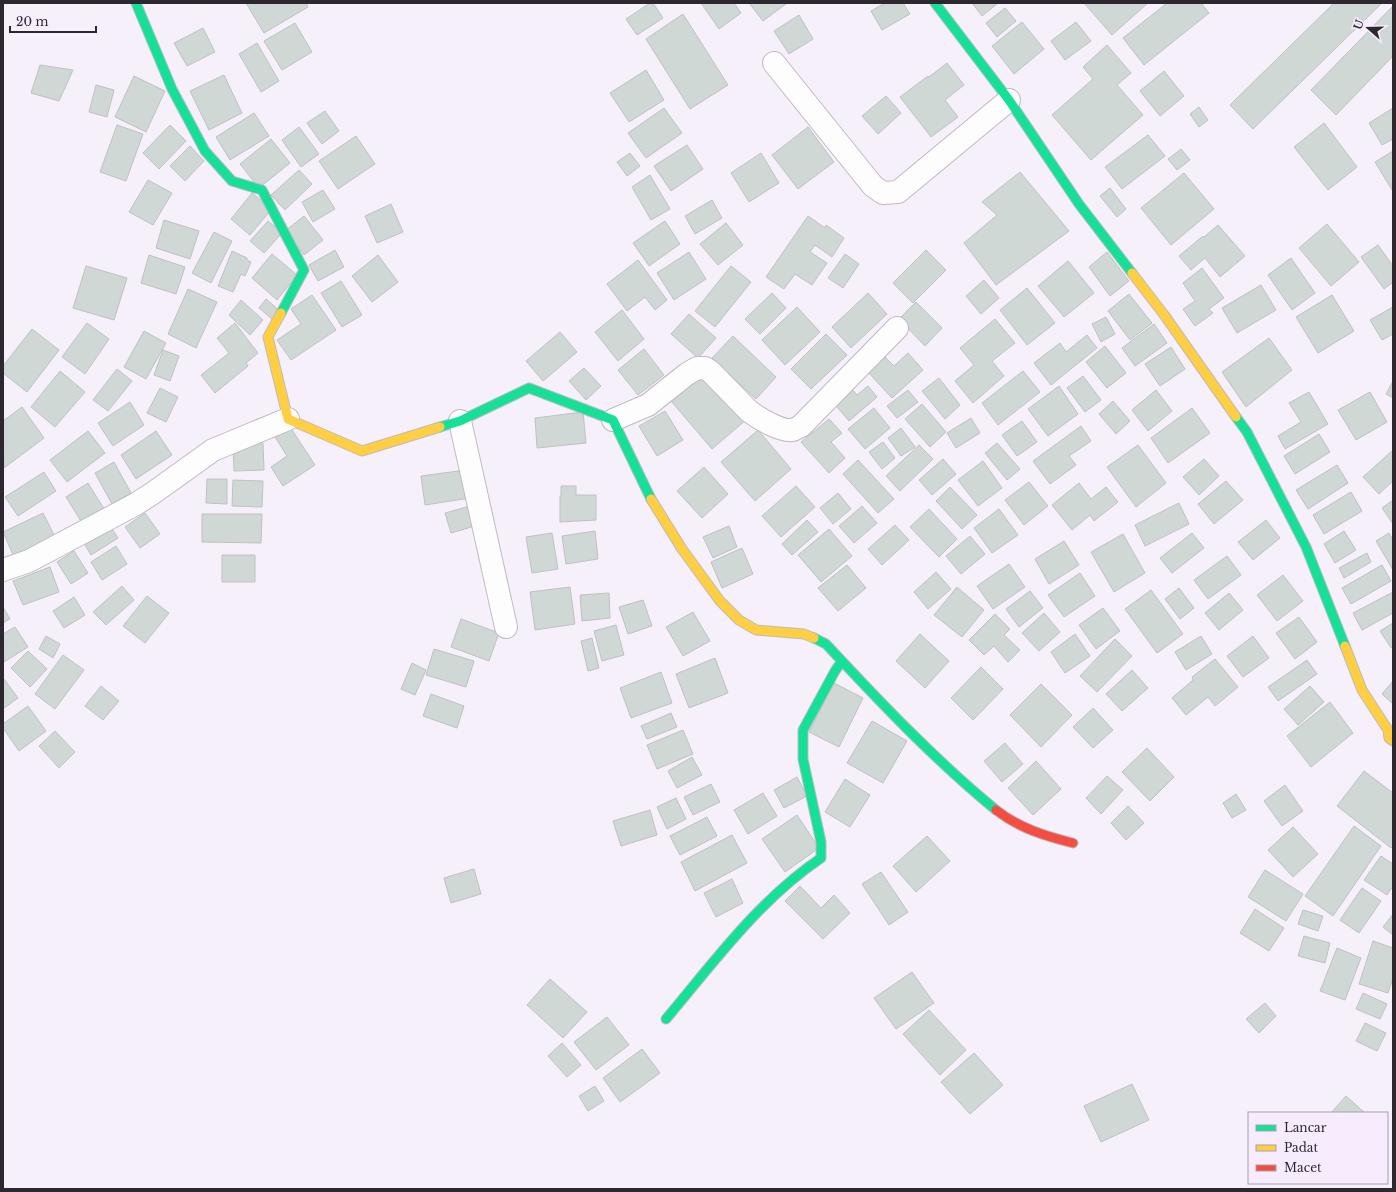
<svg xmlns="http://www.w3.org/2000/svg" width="1396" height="1192" viewBox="0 0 1396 1192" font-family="'Libre Baskerville',serif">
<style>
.building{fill:#d0d8d6;stroke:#bec1c2}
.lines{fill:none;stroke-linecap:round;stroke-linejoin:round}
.street-casing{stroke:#beb9c2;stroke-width:24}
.fast-casing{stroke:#beb9c2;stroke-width:11}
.slow-casing{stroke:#beb9c2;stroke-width:11}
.jam-casing{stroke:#beb9c2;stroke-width:11}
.street{stroke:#fefdfe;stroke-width:22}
.fast{stroke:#16e098;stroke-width:9}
.slow{stroke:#ffcf43;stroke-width:9}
.jam{stroke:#f24e42;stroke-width:9}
</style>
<rect width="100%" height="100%" fill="#f6f0fa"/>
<path class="building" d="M246,3H306L308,7L264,33Z
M650,3H653L663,18L637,35L626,19Z
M701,3H734L741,13L719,29Z
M749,3H787L763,21Z
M885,3H903L910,14L882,30L871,11Z
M972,3H998L982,16Z
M1084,3H1148L1112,35Z
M1167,3H1201L1209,13L1144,65L1123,38Z
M1334,3H1382L1253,129L1230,105Z
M1393,6V56L1336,115L1311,90Z
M1005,8L1016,21L997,37L986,23Z
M683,14L728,85L690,109L646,39Z
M799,15L813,39L789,54L774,31Z
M1022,22L1044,49L1014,74L992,46Z
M1076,22L1091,41L1065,60L1051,41Z
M295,23L312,52L282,70L264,41Z
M203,28L215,52L187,66L174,43Z
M257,43L279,81L261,92L239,54Z
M1107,45L1131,73L1117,85L1143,115L1091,160L1052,115L1093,79L1083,67Z
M947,63L964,85L945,100L958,117L931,137L900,97L928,76L929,77Z
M40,65L73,70L59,101L31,93Z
M646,70L664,100L629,122L610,93Z
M1164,71L1184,96L1160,116L1140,91Z
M224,75L242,113L209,130L190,91Z
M134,76L165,91L146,132L115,117Z
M96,85L114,90L107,117L89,112Z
M886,96L901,113L878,134L862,116Z
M1199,107L1208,120L1199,127L1190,114Z
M664,108L682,133L646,158L628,133Z
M1393,108V139L1382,145L1369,123Z
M325,111L339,131L322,144L307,123Z
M254,113L269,136L230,160L216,137Z
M1324,123L1357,167L1328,190L1294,147Z
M117,125L143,134L126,181L100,172Z
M170,125L186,141L159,169L143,153Z
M299,127L319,154L301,167L282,140Z
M808,127L834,162L798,189L772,155Z
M1148,135L1165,156L1122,189L1105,167Z
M356,136L375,164L338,189L319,161Z
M271,139L290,163L259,188L240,164Z
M687,145L703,169L671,191L654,166Z
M190,146L204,161L185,181L170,166Z
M1181,149L1190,160L1177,170L1168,159Z
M1393,151V190H1392L1375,162Z
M630,153L640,166L627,176L617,162Z
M761,153L779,183L749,202L731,173Z
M299,170L312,184L285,210L271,195Z
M1020,172L1069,231L996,285L964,243L997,215L982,202Z
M1184,173L1214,209L1171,245L1141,208Z
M650,175L670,209L651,220L632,187Z
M148,180L172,193L153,225L129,212Z
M1110,188L1126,209L1117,217L1100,196Z
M323,190L335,209L313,222L302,202Z
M252,193L272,209L250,235L231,219Z
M712,200L722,218L695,234L685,216Z
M391,204L403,232L377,243L365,216Z
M304,216L323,240L304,255L285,231Z
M808,216L825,228L826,225L844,238L832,257L815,245L810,252L827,263L812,285L795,274L784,289L766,277Z
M164,220L199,231L190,259L156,248Z
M268,221L282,233L264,253L250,241Z
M665,221L680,244L649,266L633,243Z
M726,223L743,245L718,265L700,244Z
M1327,224L1359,262L1331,286L1299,248Z
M1218,225L1245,256L1220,277L1205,258L1191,270L1179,256L1203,236L1204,237Z
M214,232L232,241L211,283L192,273Z
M1378,245L1393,266V282L1384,289L1361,257Z
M335,250L344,267L318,281L309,265Z
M926,250L946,270L913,303L893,283Z
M232,251L247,258V260L251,262L245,276L241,274L233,292L218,286Z
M689,252L706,279L674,300L657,273Z
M1107,252L1129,281L1110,296L1089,267Z
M272,254L297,275L277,300L252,278Z
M845,254L859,264L843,288L828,278Z
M149,255L185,267L176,294L141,283Z
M378,255L398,282L372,302L352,276Z
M1291,258L1315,293L1292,310L1268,275Z
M638,260L667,300L655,310L645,297L627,311L607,284Z
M1068,261L1094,293L1064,317L1038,286Z
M86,266L127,278L114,320L73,308Z
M731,266L751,282L715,327L695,311Z
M1202,268L1224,298L1209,309L1213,313L1195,326L1183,309L1195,301L1183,283Z
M984,280L999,298L981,314L966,296Z
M341,281L362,315L342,327L321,293Z
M1261,285L1276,310L1237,333L1222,308Z
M1027,288L1055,323L1027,345L1000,310Z
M188,289L217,302L196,348L168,334Z
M772,293L786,308L760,334L745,319Z
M868,293L887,314L851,348L832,327Z
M1129,294L1152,323L1130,340L1108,311Z
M312,295L336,330L291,360L277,340L301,324L291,309Z
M1332,295L1354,331L1318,353L1296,317Z
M266,299L280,311L272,319L259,308Z
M241,300L263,320L250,335L229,315Z
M916,302L942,328L925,346L899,319Z
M797,307L820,332L785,365L762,340Z
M1393,307V334L1382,340L1370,320Z
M622,310L644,339L618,361L595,332Z
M689,314L716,338L698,358L671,334Z
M1106,317L1115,334L1101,342L1092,324Z
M995,319L1015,343L992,361L1004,376L973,403L955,381L974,365L960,348Z
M87,323L109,339L85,374L62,357Z
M235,323L258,353L246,363L248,366L215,393L201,375L229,353L217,338Z
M1154,324L1167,343L1135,366L1122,348Z
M32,329L59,350L27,392L3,373V366Z
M144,331L166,343L146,379L124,367Z
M560,332L577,352L543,381L526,361Z
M826,334L847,355L811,389L791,369Z
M1087,335L1097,348L1051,385L1034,363L1060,343L1066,352Z
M733,336L776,377L756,399L712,358Z
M1269,338L1292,370L1246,407L1222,372Z
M1105,346L1126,373L1107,388L1086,362Z
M1171,347L1185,369L1160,386L1145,364Z
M644,349L664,375L638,395L618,370Z
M163,350L179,356L170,381L154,375Z
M908,353L923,370L892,398L867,371L884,356L894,366Z
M584,368L601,386L586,400L569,381Z
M117,369L132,381L108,411L93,400Z
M60,371L85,392L55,427L31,407Z
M705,371L747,419L712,449L671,401Z
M1023,371L1040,392L998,425L982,403Z
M1083,376L1101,400L1085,412L1067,388Z
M939,378L960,405L945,419L922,391Z
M1393,381V398L1386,394Z
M868,386L877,397L849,421L833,402L850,387L857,395Z
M1059,386L1078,414L1048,436L1028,409Z
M160,388L178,397L166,422L147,413Z
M908,390L918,402L897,418L887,406Z
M1156,390L1172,411L1148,431L1132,410Z
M1309,392L1328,424L1285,449L1278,436L1301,422L1289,403Z
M1370,392L1387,422L1356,440L1338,410Z
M1113,401L1130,421L1116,434L1099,414Z
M130,402L144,425L113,446L98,423Z
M922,404L946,432L930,447L905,419Z
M22,407L44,438L4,468L3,421Z
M874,408L890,428L865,449L848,429Z
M1192,408L1210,433L1168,463L1151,438Z
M665,411L683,440L657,456L639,426Z
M583,412L586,443L537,448L535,418Z
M971,418L980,433L956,448L947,433Z
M829,419L842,433L831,442L845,458L829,473L801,442Z
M1022,421L1037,442L1017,456L1002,435Z
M1081,426L1091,441L1069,456L1076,465L1050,484L1033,461Z
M290,427L315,465L283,486L271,467L287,456L275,437Z
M901,428L915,447L901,456L888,438Z
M758,430L791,469L755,501L721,462Z
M88,431L105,453L67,482L50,460Z
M156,431L172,455L136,479L121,455Z
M1319,434L1330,452L1295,474L1284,456Z
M883,442L895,458L882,469L869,452Z
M233,443H263L264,470L234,471Z
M997,443L1020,469L1007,480L985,453Z
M919,445L933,459L900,491L886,476Z
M1138,445L1166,483L1136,507L1107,467Z
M1393,450V481L1379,494L1363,477Z
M943,459L956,474L932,495L919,480Z
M1204,459L1219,476L1199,495L1183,477Z
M858,460L894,499L878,513L843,474Z
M983,461L1002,488L978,506L958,480Z
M114,462L131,493L112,504L95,473Z
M1337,465L1348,483L1308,509L1296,490Z
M704,467L728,494L702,518L677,491Z
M466,470L470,498L425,505L421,476Z
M44,472L56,491L18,516L5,497Z
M207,479H227V504L206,503Z
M233,480L263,481L262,507L232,506Z
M1226,481L1243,500L1214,524L1198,504Z
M1029,482L1048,506L1024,525L1005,500Z
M88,483L106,512L84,526L66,497Z
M1079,483L1091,499L1106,487L1118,502L1094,521L1090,515L1072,530L1052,505Z
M561,486H576V495H596V520L560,522V496H561Z
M796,486L815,507L781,537L762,516Z
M950,487L977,515L962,529L936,501Z
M1351,492L1362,511L1324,534L1313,515Z
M838,493L851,509L833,524L820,508Z
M1393,500V524L1382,508Z
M1179,503L1189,524L1145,546L1135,525Z
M470,506L475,526L451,533L445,513Z
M862,506L877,523L854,543L839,526Z
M929,509L957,539L939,557L910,527Z
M999,509L1018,535L992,553L974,528Z
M43,513L56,539L15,559L3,532Z
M145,513L160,534L140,548L125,527Z
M202,514H262L261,543L202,542Z
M807,520L818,532L792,555L782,544Z
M1266,520L1280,538L1253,560L1238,542Z
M107,521L118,538L91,555L81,538Z
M895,525L909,540L882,565L868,549Z
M729,526L737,547L713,558L703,537Z
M829,529L852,556L821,582L798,555Z
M595,531L598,559L566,564L562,536Z
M1344,531L1356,550L1335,563L1324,544Z
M552,533L558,569L532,573L526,537Z
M1192,533L1204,548L1172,573L1160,558Z
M1389,533L1393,540V570L1376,541Z
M1123,534L1145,573L1114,592L1091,552Z
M970,536L985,554L961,574L946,556Z
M1064,541L1079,565L1049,584L1035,559Z
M116,546L127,564L102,580L91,562Z
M742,548L753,574L722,588L711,562Z
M74,551L88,573L71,584L57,562Z
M1367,553L1371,562L1344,578L1339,568Z
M222,555H255V582H222Z
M1227,556L1241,575L1208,599L1194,580Z
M1009,564L1025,587L993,609L977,586Z
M847,565L866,588L838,611L818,588Z
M1382,565L1391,581L1351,604L1342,588Z
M50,567L59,592L23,605L13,581Z
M936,572L951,589L928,609L914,592Z
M1080,573L1095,596L1064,617L1048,595Z
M1283,575L1303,601L1277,621L1257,595Z
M122,586L134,600L106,625L93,612Z
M570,587L575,624L535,630L530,592Z
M957,587L984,610L962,637L934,615Z
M1179,588L1194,608L1180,619L1165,599Z
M1151,590L1183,634L1157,653L1125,609Z
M1030,591L1043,608L1019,627L1006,609Z
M1393,592V613L1362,630L1353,613Z
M609,593L610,618L582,621L580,595Z
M1229,593L1243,610L1219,630L1205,613Z
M147,596L169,613L145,643L123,626Z
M74,597L85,615L64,628L53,611Z
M643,600L652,626L628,634L619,607Z
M3,607L10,619L3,623Z
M1103,608L1120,631L1096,649L1079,625Z
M693,612L710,641L683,656L666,627Z
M1044,613L1060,632L1039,651L1022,633Z
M995,614L1010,629L1004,635L1020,650L1008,662L994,646L984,655L969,640Z
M1299,617L1317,642L1295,659L1276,633Z
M461,619L499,633L489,661L451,647Z
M1393,623V647L1391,648L1380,631Z
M616,625L624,655L602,661L594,631Z
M15,627L28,647L4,662L3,634Z
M920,634L949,661L925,688L896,661Z
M1075,634L1090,656L1065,673L1051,652Z
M46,636L60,644L53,658L39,649Z
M1201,636L1212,654L1186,670L1175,652Z
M1253,636L1269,658L1243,677L1227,656Z
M592,638L599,668L588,671L581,641Z
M1115,639L1132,656L1097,692L1080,676Z
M434,649L474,661L466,687L426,675Z
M28,651L47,669L30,687L11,668Z
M63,655L84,670L55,709L35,694Z
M715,658L728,693L689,708L676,674Z
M1215,659L1238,687L1215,706L1208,697L1186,715L1172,698L1193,680L1192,677Z
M1307,660L1317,674L1278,701L1268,687Z
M412,663L426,670L415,695L401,689Z
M981,667L1003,689L973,720L951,698Z
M1132,670L1148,688L1122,711L1106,694Z
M661,672L672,703L631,718L620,688Z
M3,679H4L18,698L3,709Z
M1393,681V704L1382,694Z
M834,683L863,698L839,747L809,732Z
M1041,684L1072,715L1041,747L1010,715Z
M101,686L119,701L103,720L85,706Z
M1310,686L1324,702L1298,725L1284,709Z
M431,694L464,706L457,728L423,716Z
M1330,702L1353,733L1311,767L1287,736Z
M28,706L46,731L19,751L3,728V724Z
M1093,708L1113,730L1093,748L1073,727Z
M671,713L677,727L647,739L641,726Z
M872,721L907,741L883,783L847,763Z
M683,730L693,754L657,769L647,745Z
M55,731L75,752L59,768L39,746Z
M1005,743L1023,764L1002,782L984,761Z
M1147,748L1174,777L1150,801L1122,772Z
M692,757L702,775L677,788L668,771Z
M1036,761L1061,789L1033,815L1008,788Z
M1364,771L1393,793V846L1391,848L1337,806Z
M1107,776L1123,790L1101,814L1086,798Z
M797,777L807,796L784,808L774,790Z
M845,779L870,795L850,827L825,812Z
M711,784L720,802L693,815L684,797Z
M1285,785L1303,811L1282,826L1264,801Z
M763,793L777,816L748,834L734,810Z
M1236,794L1246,810L1232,818L1223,803Z
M676,798L686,819L667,829L657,807Z
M1128,806L1144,823L1126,840L1111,823Z
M650,810L657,835L621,846L613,821Z
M797,815L819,848L785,872L762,839Z
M707,817L717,836L680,855L670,836Z
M1354,826L1381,846L1333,916L1305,896Z
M1293,827L1318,854L1293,877L1268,850Z
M732,835L747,863L695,891L681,862Z
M927,836L950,861L916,892L893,866Z
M1381,856L1393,864V886L1387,895L1364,880Z
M474,869L481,894L451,903L444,878Z
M1265,870L1303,894L1286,921L1248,897Z
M881,872L908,912L889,925L862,884Z
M732,879L743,903L716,917L704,893Z
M800,886L821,908L834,895L850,913L823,939L785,901Z
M1362,888L1381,901L1359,933L1340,920Z
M1255,909L1284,928L1269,951L1240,933Z
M1303,910L1323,916L1318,931L1298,924Z
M1393,914V935L1383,927Z
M1304,936L1330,943L1325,963L1298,956Z
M1373,941L1393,948V978L1388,993L1359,984Z
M1337,948L1361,958L1345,1000L1320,991Z
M912,972L934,1003L896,1029L874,998Z
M550,979L587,1012L563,1038L527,1005Z
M1363,993L1387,1004L1380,1019L1356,1009Z
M1265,1003L1276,1016L1259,1033L1246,1019Z
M929,1010L966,1050L940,1075L903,1034Z
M607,1017L629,1045L596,1070L574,1042Z
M1365,1023L1386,1033L1377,1051L1356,1041Z
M562,1043L581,1065L567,1077L548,1056Z
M642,1049L660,1073L620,1102L603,1078Z
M974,1053L1003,1085L970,1114L941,1082Z
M1132,1084L1149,1120L1101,1142L1084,1106Z
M595,1086L604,1101L588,1111L579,1096Z
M1346,1096L1365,1113H1366H1331Z"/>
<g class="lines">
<g class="street-casing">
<path id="street" d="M774,63L873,186L883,193L898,192L1009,100
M613,420L648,405L687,374L697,368H705L711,372L749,411C758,418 781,432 793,430C795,429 799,427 801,426L897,328
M460,421L506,627
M3,570L29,561L136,504L153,493L213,450L288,419"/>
</g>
<g class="fast-casing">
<path id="fast" d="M136,3L172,89L205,151L232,181L262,190L304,270L281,313
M935,3L1009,100L1079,204L1132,273
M1236,417L1247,432L1306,547L1345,646
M440,427L460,421L529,388L613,420L651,499
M814,638L826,644C880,702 935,760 996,810
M666,1019C714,962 759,900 821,858V842L803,759V730L835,671L842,661"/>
</g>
<g class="slow-casing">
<path id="slow" d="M1132,273L1165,316L1236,417
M281,313L268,337L288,419L362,451L440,427
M651,499L682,549L720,601L739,620L756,630L804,634L814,638
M1345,646L1362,690L1388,730L1389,738L1393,741"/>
</g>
<g class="jam-casing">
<path id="jam" d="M996,810C1019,828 1045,836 1073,843"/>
</g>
<use href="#street" class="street"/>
<use href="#fast" class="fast"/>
<use href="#slow" class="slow"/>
<use href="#jam" class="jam"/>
</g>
<rect width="1396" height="1192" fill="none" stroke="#2d2830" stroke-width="8"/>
<rect x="1248" y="1112" width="140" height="72" fill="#f7ecfe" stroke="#a69eac"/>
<rect x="1256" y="1125" width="20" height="6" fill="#16e098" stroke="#a69eac"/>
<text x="1284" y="1132" font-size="12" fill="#2d2830">Lancar</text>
<rect x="1256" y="1145" width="20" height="6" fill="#ffcf43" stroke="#a69eac"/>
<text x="1284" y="1152" font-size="12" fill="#2d2830">Padat</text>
<rect x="1256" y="1165" width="20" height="6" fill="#f24e42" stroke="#a69eac"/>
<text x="1284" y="1172" font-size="12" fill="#2d2830">Macet</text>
<g transform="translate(1368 28) rotate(290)" stroke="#f7ecfe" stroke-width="3" paint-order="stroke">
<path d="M0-3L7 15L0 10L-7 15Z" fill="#2d2830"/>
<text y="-6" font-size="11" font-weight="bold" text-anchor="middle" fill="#2d2830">U</text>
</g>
<path d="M10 26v6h86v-6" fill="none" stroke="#2d2830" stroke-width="2"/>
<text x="16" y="26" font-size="12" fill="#2d2830" stroke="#f7ecfe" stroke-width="3" paint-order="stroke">20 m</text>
</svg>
